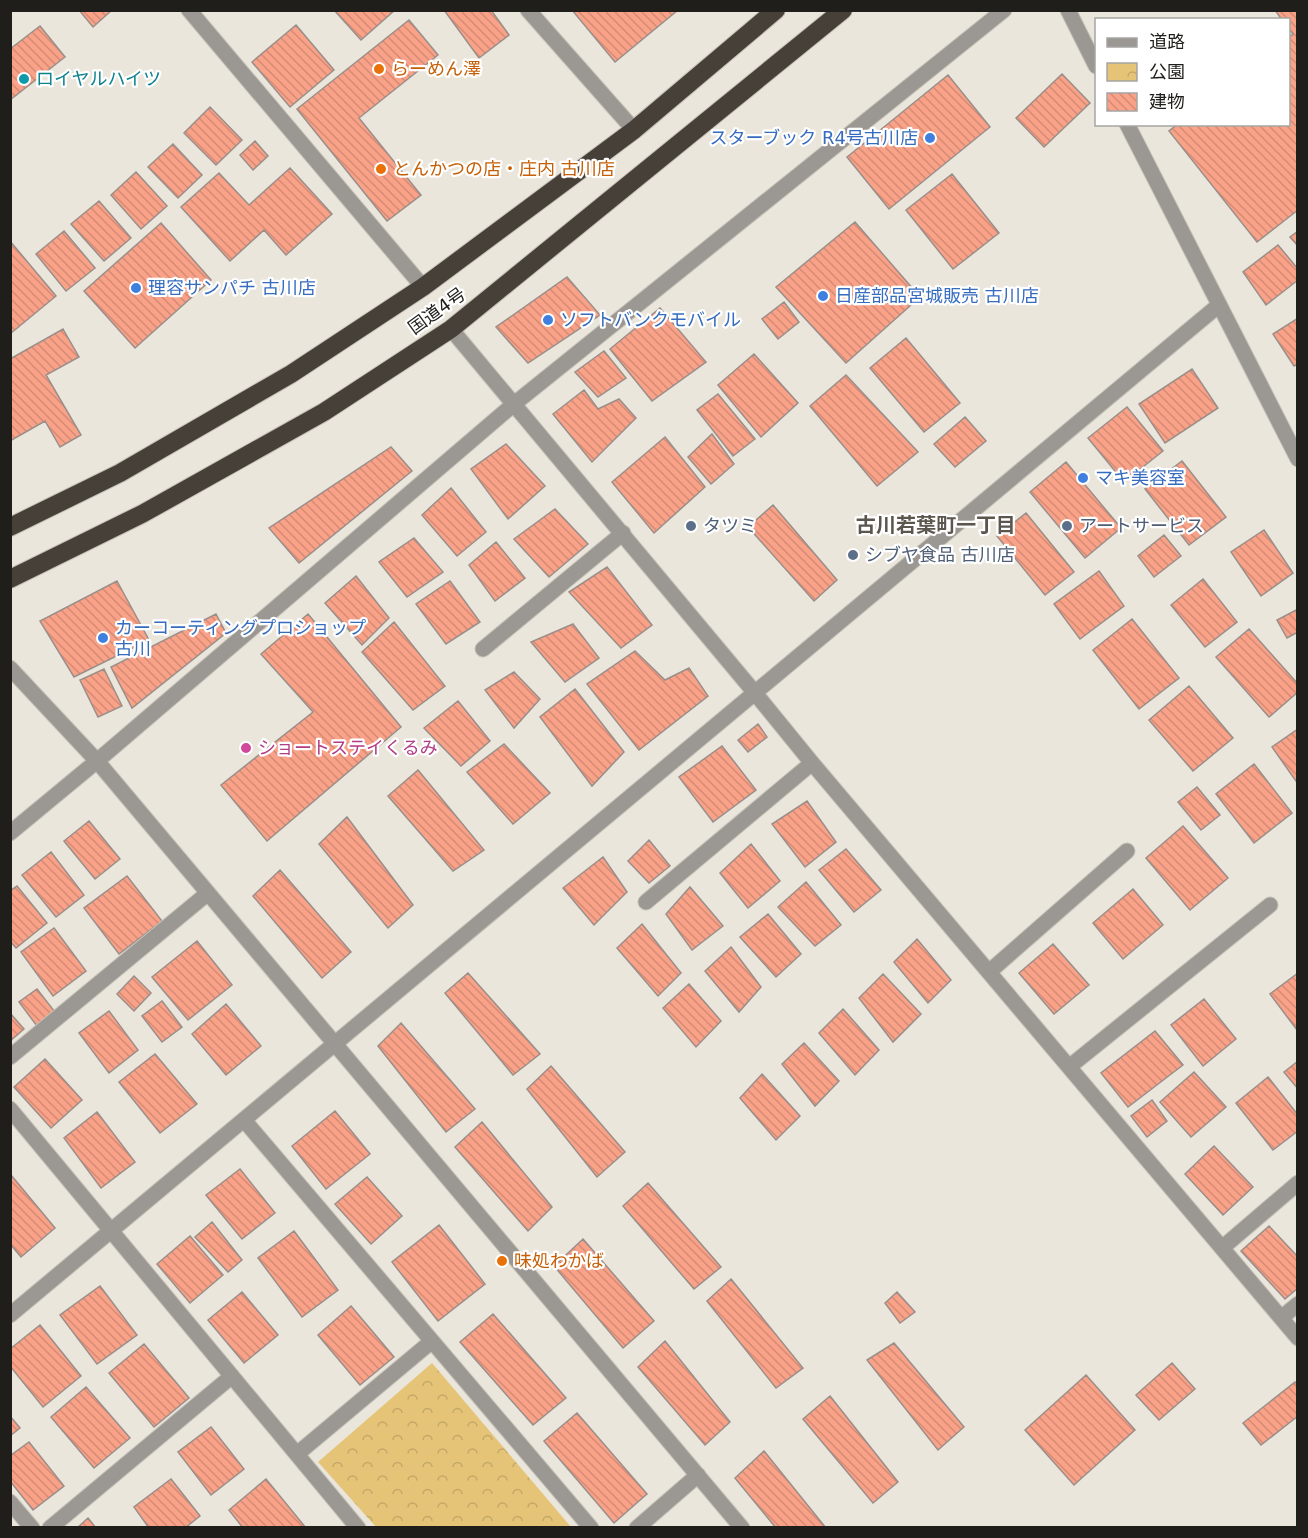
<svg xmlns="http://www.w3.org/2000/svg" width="1308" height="1538" viewBox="0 0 1308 1538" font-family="'DejaVu Sans','Noto Sans JP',sans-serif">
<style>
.park{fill:url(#park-crowns)}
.building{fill:url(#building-back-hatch);stroke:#9a8e8a;stroke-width:1.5}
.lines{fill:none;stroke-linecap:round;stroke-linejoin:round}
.minor-casing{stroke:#c5c2b8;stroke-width:17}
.highway-casing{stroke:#c5c2b8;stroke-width:20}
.minor{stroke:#9b9793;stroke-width:15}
.highway{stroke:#474039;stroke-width:18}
.food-dot{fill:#e8710a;stroke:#fff;stroke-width:2}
.culture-dot{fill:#0f9aa8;stroke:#fff;stroke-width:2}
.shop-dot{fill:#3f7fe0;stroke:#fff;stroke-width:2}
.service-dot{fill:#5c6f8a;stroke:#fff;stroke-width:2}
.hotel-dot{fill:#d1479c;stroke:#fff;stroke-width:2}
.labels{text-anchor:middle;stroke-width:4.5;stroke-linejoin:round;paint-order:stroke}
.food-label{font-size:18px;fill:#c56008;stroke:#fff;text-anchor:start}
.culture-label{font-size:18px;fill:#0d838f;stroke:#fff;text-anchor:start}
.shop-label{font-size:18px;fill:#366cbe;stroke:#fff;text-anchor:start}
.street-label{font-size:18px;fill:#1f1e1a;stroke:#fff}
.service-label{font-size:18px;fill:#4e5e75;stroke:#fff;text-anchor:start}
.hotel-label{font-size:18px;fill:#b23c85;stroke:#fff;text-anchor:start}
.neighbourhood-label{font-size:20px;font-weight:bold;fill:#5b574e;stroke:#fff}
</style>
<defs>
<pattern id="park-crowns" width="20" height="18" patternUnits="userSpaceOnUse" patternTransform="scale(1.5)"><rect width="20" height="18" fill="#e5c477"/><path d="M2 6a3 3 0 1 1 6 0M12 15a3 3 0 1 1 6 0" fill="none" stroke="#c4a866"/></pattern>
<pattern id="building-back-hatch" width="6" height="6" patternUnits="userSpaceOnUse" patternTransform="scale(1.5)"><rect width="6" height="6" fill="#f9a288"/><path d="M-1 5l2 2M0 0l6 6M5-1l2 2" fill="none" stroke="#d58b75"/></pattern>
</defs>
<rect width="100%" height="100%" fill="#eae6db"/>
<path class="park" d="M432,1363L571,1527H376L318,1462Z"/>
<path class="building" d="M79,10H112L93,27Z
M334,10H395L361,40Z
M444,10H491L509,35L479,58Z
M572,10H678L615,62Z
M1275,10H1298V210L1257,242L1169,131L1178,124H1288V38L1293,34L1288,27V20H1282Z
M409,20L438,55L359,118L421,195L387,221L297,109Z
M296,25L334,70L290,107L252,62Z
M40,26L65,57L10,100V49Z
M1062,74L1090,103L1044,147L1016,118Z
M948,75L990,127L889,209L847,157Z
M210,107L242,140L216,165L184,133Z
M255,141L268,156L253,170L240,155Z
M173,144L202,175L178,198L148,167Z
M290,168L332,214L286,255L264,230L230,261L181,207L219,173L249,205Z
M136,172L167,206L141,229L111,195Z
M952,174L999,233L953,269L906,210Z
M99,201L131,238L104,261L71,224Z
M855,222L920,297L846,363L776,287Z
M161,223L211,280L135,348L84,291Z
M64,231L95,268L66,291L36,254Z
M1298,231V246L1290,237Z
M10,241L56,296L10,334Z
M1278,245L1298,269V280L1266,305L1243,272Z
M567,277L600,315L528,363L496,327Z
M784,302L799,322L778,339L762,319Z
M660,308L706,362L652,401L610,349Z
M1298,318V364L1294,366L1273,334Z
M63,329L79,357L46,375L81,435L60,447L45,421L10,441V359Z
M906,338L960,403L924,432L870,368Z
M604,351L626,378L598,397L575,372Z
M754,354L798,403L761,437L718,385Z
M1192,369L1218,408L1165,443L1139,404Z
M846,375L918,452L877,486L810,406Z
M584,390L598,409L619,399L636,418L592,462L553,414Z
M718,394L755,439L733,456L697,410Z
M1127,407L1163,451L1124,482L1088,438Z
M965,417L986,441L955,467L934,444Z
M712,434L734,464L711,484L688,457Z
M665,437L705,487L654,533L612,482Z
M506,444L545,486L508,519L471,469Z
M391,447L412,471L299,563L269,528Z
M1182,461L1226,517L1189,545L1145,489Z
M1066,462L1121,528L1085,558L1030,492Z
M451,488L486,532L457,556L422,515Z
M773,505L837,580L814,601L748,527Z
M555,509L588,544L549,577L514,539Z
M1026,513L1074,572L1045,595L997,536Z
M1264,530L1293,573L1261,596L1231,552Z
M1164,535L1181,556L1154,577L1138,556Z
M414,538L443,572L407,597L379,562Z
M496,542L525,578L495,601L469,565Z
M607,567L652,625L621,648L569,592Z
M1099,571L1124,606L1080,639L1054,604Z
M356,576L389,618L362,645L325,603Z
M1203,579L1237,622L1205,647L1171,605Z
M117,581L149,640L74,677L40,621Z
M450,581L480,622L446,644L416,604Z
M1298,609V632L1287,638L1277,620Z
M216,614L226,633L132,708L111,667Z
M308,614L401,727L267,841L221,785L313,712L261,654Z
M1132,619L1179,678L1139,709L1093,650Z
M394,622L445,686L413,710L362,652Z
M573,624L599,658L565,682L531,642Z
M1249,629L1298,684V692L1269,717L1216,657Z
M635,651L665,680L689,668L708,696L639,750L587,684Z
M104,669L122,706L98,717L80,680Z
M514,672L540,699L514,728L485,690Z
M1189,686L1233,738L1193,771L1149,720Z
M575,689L624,752L592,786L540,717Z
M458,701L490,741L461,766L424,728Z
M758,724L767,737L748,752L738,740Z
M1298,729V784L1272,747Z
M504,744L550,793L513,824L467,772Z
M722,746L756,790L713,822L679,777Z
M1254,764L1292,813L1254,843L1216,794Z
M418,770L484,850L453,871L388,796Z
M1197,787L1220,815L1201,830L1178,802Z
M807,801L836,842L805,867L772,824Z
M347,817L413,905L388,928L319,844Z
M89,821L120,859L95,879L64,841Z
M1183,826L1228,878L1190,910L1146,858Z
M649,840L670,866L649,883L628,861Z
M751,844L780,881L748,908L720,873Z
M846,849L881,890L854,912L819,870Z
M51,852L84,895L56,917L22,875Z
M603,857L627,892L594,925L563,888Z
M280,870L351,952L322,978L253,896Z
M127,876L162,921L119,954L84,908Z
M806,882L841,925L815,946L778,907Z
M17,886L47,923L16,948L10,941V891Z
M690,887L723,926L692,950L666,914Z
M1133,889L1163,925L1123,959L1093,923Z
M768,914L801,954L776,977L740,937Z
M642,924L681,973L658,996L617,948Z
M54,928L86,971L53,996L21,952Z
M917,939L951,980L928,1003L894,962Z
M197,941L232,985L188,1020L152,977Z
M1053,944L1089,985L1054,1014L1019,973Z
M731,947L761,987L739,1012L705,971Z
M468,973L540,1054L513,1075L445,993Z
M1298,973V1030H1297L1270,994Z
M883,974L921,1014L893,1042L859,998Z
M134,976L151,993L134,1011L117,994Z
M689,984L721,1021L696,1047L663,1008Z
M37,989L55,1012L37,1026L19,1002Z
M1204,999L1236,1039L1203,1066L1171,1025Z
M162,1001L182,1027L162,1042L142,1016Z
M226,1004L261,1046L226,1075L192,1034Z
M843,1009L879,1050L855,1075L819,1033Z
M109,1011L138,1050L109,1073L79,1033Z
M10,1013L24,1029L10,1041Z
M401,1023L475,1109L446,1132L378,1046Z
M1155,1031L1183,1065L1128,1107L1101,1073Z
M804,1043L839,1081L815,1106L782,1064Z
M155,1054L197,1104L160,1133L119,1082Z
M45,1059L82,1100L51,1128L14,1087Z
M1298,1061V1089L1284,1072Z
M551,1066L625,1152L597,1177L527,1089Z
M1194,1072L1226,1107L1191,1137L1160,1102Z
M762,1074L800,1116L776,1140L740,1098Z
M1268,1077L1298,1115V1131L1273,1150L1236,1103Z
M1152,1100L1167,1121L1147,1137L1131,1116Z
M335,1111L370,1154L326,1189L292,1146Z
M97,1112L135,1162L101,1188L64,1138Z
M482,1122L552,1207L528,1231L455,1147Z
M1214,1146L1253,1187L1223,1215L1185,1174Z
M240,1169L275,1213L242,1239L206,1195Z
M11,1175L55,1228L21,1257L10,1244Z
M367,1177L402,1216L371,1244L335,1204Z
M648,1183L721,1267L694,1289L623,1206Z
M212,1222L242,1260L228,1272L195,1237Z
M439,1225L485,1284L438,1321L392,1262Z
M1269,1226L1298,1257V1288L1285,1299L1241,1251Z
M294,1231L338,1290L302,1317L258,1258Z
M190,1236L223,1275L190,1303L157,1264Z
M583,1239L654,1321L623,1348L554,1266Z
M731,1279L803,1368L776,1388L707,1301Z
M100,1286L137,1335L97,1364L60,1315Z
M242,1292L278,1335L244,1363L208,1320Z
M897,1292L915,1312L900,1323L885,1303Z
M351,1306L394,1357L360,1385L318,1335Z
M493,1314L566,1398L533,1425L460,1342Z
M40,1325L81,1376L43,1407L10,1366V1349Z
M665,1341L730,1422L705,1445L638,1367Z
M894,1343L964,1427L938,1450L867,1360Z
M144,1344L189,1398L154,1427L109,1373Z
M1172,1363L1195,1389L1159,1420L1136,1395Z
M1086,1375L1135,1430L1074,1485L1025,1430Z
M1295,1382L1298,1385V1416L1261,1445L1243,1423Z
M86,1387L130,1438L94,1468L51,1417Z
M830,1396L898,1482L873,1503L803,1419Z
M577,1413L647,1494L614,1523L544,1441Z
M10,1416L20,1428L10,1436Z
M211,1427L244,1469L211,1495L178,1452Z
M29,1442L64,1486L33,1510L10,1481V1456Z
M764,1451L826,1528H776L735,1478Z
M171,1479L200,1516L185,1528H149L134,1507Z
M266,1479L306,1528H243L229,1510Z
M88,1518L96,1528H77Z"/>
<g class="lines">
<g class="minor-casing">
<path id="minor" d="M189,10L423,287
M528,10L634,130
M1068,10L1096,66
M1127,124L1298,459
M451,329L755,693L812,763L1298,1338
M483,649L623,533
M10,668L97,761L742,1528
M10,833L97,761L514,404L1004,10
M646,902L812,763
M989,972L1127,851
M10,1057L208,893
M1069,1067L1270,905
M10,1109L358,1528
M244,1120L591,1528
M1222,1248L1298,1183
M10,1315L1219,305
M1281,1318L1298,1304
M297,1454L432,1341
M10,1502L32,1528
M50,1528L232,1376
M637,1528L698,1475"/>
</g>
<g class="highway-casing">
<path id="highway" d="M10,527L120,473L291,374L423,287L634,130L776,10
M10,579L142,514L324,412L451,329L843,10"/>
</g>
<use href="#minor" class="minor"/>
<use href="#highway" class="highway"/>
</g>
<g class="food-dot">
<circle cx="379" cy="69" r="6"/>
<circle cx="381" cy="169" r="6"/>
<circle cx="502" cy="1261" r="6"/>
</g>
<circle class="culture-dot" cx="24" cy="79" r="6"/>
<g class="shop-dot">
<circle cx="930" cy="138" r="6"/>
<circle cx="136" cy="288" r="6"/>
<circle cx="823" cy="296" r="6"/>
<circle cx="548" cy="320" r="6"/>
<circle cx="1083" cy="478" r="6"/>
<circle cx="103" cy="638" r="6"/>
</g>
<g class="service-dot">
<circle cx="691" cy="526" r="6"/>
<circle cx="1067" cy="526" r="6"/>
<circle cx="853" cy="555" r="6"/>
</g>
<circle class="hotel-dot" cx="246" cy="748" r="6"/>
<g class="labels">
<g class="food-label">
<text x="391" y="75">らーめん澤</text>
<text x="393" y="175">とんかつの店・庄内 古川店</text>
<text x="514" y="1267">味処わかば</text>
</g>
<g class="culture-label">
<text x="36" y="85">ロイヤルハイツ</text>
</g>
<g class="shop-label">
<text x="918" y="144" text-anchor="end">スターブック R4号古川店</text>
<text x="148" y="294">理容サンパチ 古川店</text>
<text x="835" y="302">日産部品宮城販売 古川店</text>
<text x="560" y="326">ソフトバンクモバイル</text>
<text x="1095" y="484">マキ美容室</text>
<text x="115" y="634">カーコーティングプロショップ<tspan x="115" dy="21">古川</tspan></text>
</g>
<g class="street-label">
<text transform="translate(437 311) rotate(-36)" y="6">国道4号</text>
</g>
<g class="service-label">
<text x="703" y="532">タツミ</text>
<text x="1079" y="532">アートサービス</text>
<text x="865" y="561">シブヤ食品 古川店</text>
</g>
<g class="hotel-label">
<text x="258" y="754">ショートステイくるみ</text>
</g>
<g class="neighbourhood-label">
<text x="936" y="532">古川若葉町一丁目</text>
</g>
</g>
<rect width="1308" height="1538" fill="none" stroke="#1f1e1a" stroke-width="24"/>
<rect x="1095" y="18" width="195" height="108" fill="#ffffff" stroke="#a5a5a3" stroke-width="1.5"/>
<rect x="1107" y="38" width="30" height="9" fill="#9b9793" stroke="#a5a5a3" stroke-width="1.5"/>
<text x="1149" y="48" font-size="18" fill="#1f1e1a">道路</text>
<rect x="1107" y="63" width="30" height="18" fill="url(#park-crowns)" stroke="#a5a5a3" stroke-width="1.5"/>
<text x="1149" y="78" font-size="18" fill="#1f1e1a">公園</text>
<rect x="1107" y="93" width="30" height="18" fill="url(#building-back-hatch)" stroke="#a5a5a3" stroke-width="1.5"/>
<text x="1149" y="108" font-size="18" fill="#1f1e1a">建物</text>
</svg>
